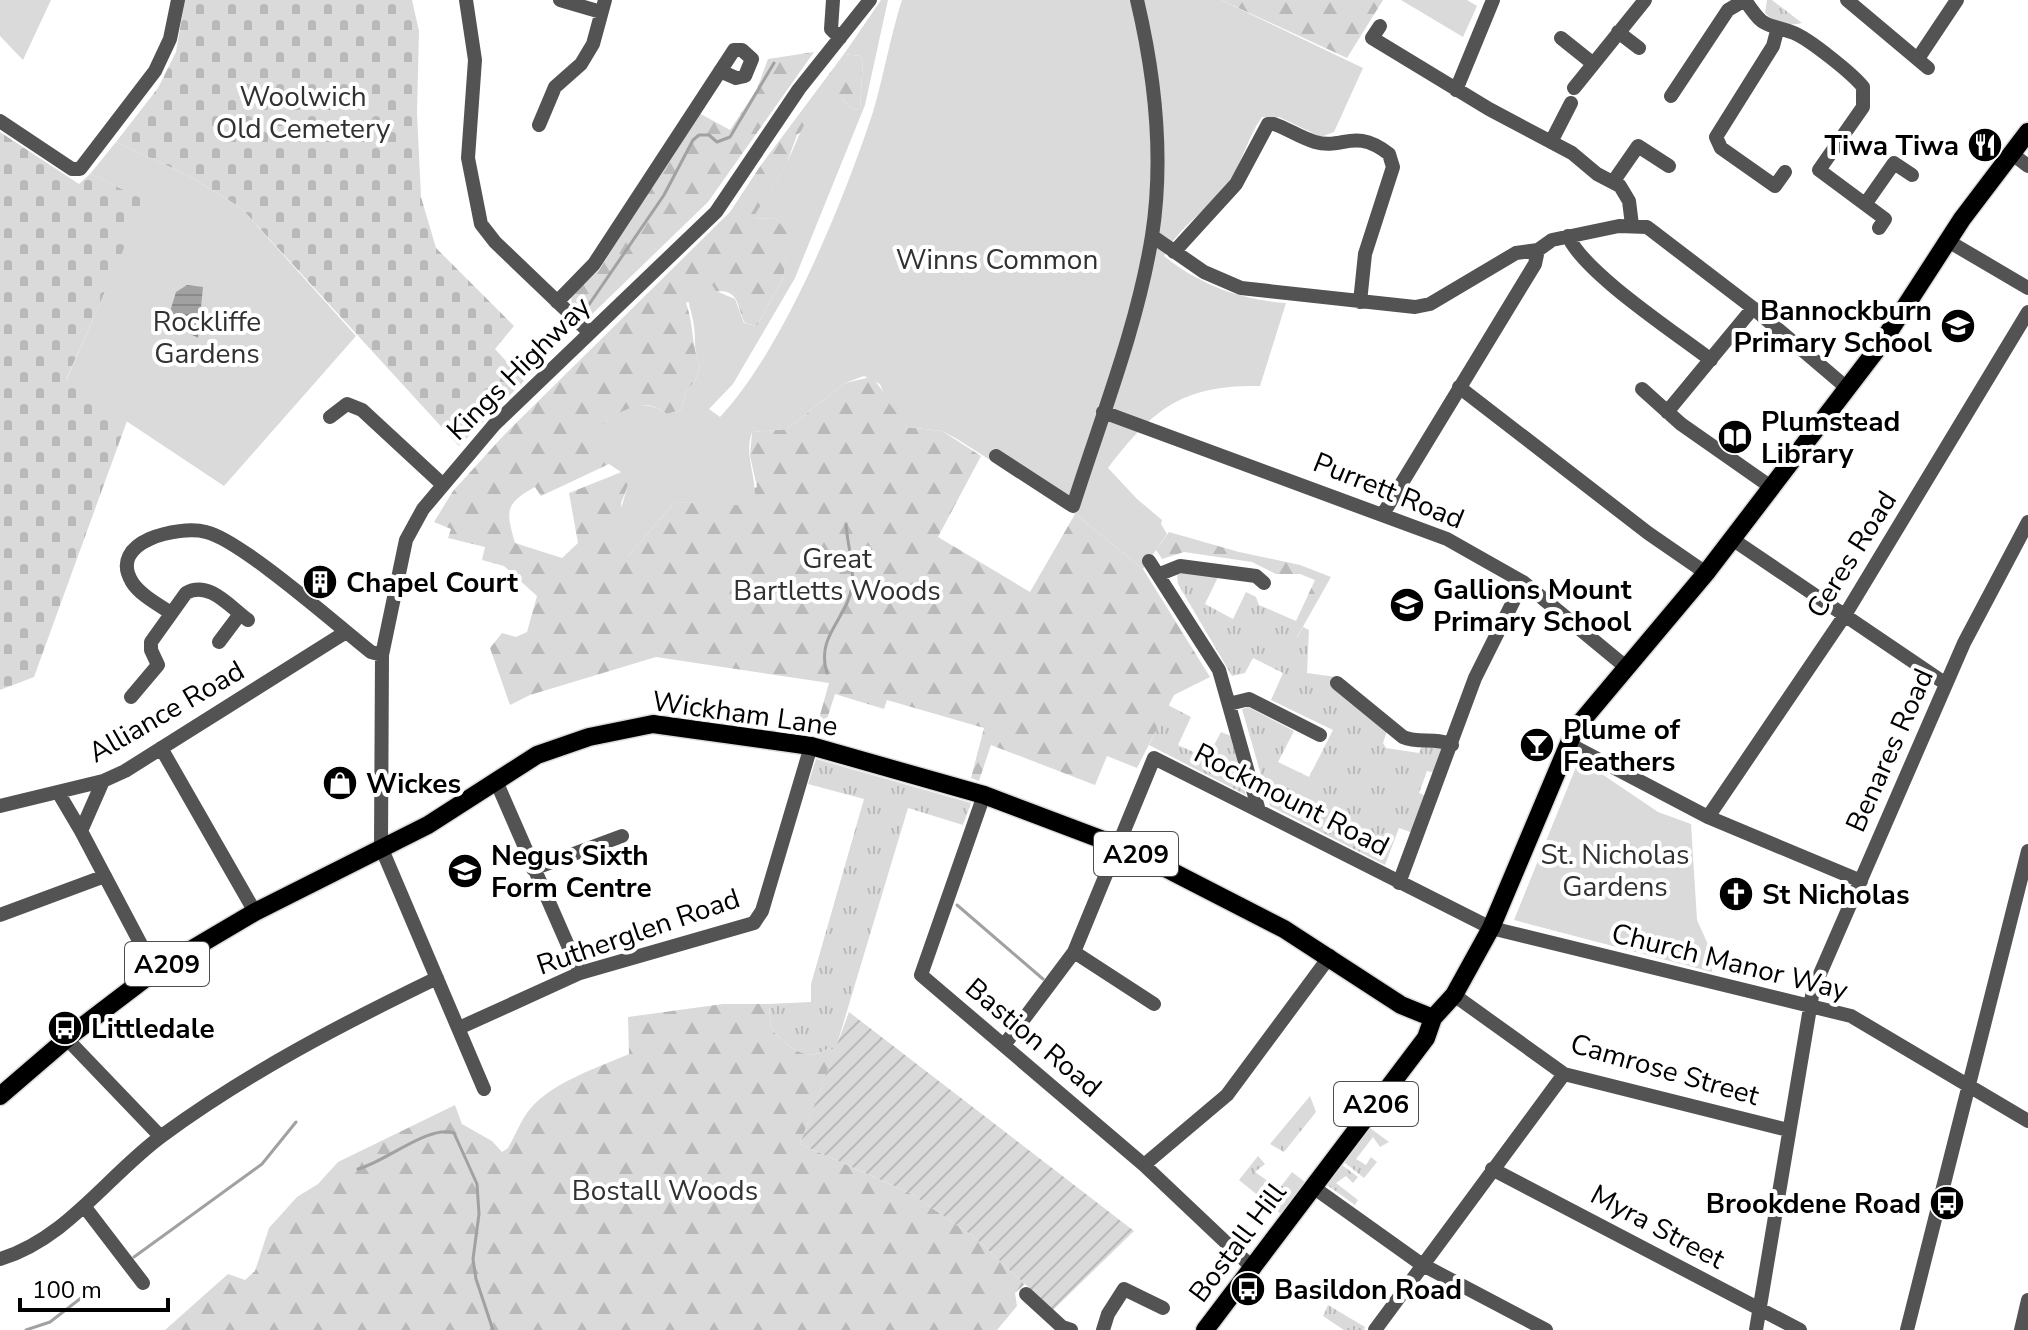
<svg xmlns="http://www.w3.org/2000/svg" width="2028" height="1330" viewBox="0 0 2028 1330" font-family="'Nunito Sans',sans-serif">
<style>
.grass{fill:url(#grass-tufts)}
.forest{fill:url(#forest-firs)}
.cemetery{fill:url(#cemetery-stones)}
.park{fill:#dadada}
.garden{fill:url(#garden-furrows)}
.water{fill:url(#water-rules)}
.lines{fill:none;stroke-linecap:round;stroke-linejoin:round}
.stream{stroke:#a1a1a1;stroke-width:3}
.major-casing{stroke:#dbdbdb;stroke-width:21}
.minor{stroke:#535353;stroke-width:14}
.major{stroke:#000;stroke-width:18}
.labels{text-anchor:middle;stroke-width:8;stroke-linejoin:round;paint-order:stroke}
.shield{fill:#fff;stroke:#4c4c4c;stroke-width:2}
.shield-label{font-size:26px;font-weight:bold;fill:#000}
.park-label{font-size:28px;fill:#313131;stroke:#fff}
.poi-label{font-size:28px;font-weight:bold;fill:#000;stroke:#fff;text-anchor:start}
.street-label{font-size:28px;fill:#000;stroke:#fff}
</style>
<defs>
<pattern id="grass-tufts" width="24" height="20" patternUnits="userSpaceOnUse" patternTransform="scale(2)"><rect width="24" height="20" fill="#dadada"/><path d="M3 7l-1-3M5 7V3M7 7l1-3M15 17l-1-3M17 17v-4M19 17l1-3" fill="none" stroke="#b9b9b9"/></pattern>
<pattern id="forest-firs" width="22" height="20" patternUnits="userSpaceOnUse" patternTransform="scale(2)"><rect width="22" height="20" fill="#dadada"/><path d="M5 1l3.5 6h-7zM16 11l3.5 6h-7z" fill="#b9b9b9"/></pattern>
<pattern id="cemetery-stones" width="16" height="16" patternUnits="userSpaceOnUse" patternTransform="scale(2)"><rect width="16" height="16" fill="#dadada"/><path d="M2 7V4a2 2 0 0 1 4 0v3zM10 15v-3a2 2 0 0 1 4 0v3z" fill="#b9b9b9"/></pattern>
<pattern id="garden-furrows" width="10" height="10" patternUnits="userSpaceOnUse" patternTransform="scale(2)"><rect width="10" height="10" fill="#dadada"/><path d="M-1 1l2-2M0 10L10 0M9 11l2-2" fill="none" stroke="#b9b9b9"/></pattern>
<pattern id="water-rules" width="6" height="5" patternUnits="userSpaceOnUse" patternTransform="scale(2)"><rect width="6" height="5" fill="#a1a1a1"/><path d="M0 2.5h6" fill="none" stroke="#898989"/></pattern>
</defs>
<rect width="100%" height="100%" fill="#fff"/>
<path class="grass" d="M1767,0H1772L1802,23C1785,27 1777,24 1765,13Z
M1182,573L1218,577L1205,604L1233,619L1246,592L1256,597L1259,605L1296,621L1297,638L1303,627L1309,630L1307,673L1336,677L1387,731L1383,743L1386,748L1419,753L1422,746H1442L1436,773L1427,771L1419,793L1426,796L1413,833L1399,828L1385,865L1270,806L1242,709L1248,707L1294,731L1278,762L1309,777L1333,730L1271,700L1283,673L1253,658L1245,673L1232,676L1178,584L1177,575Z
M1168,705L1191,717L1178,745L1207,758L1221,732L1231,736L1246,795L1149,745Z
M816,759L971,803L963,825L908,808L835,1051L829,1048C806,1065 787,1045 771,1029L769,1004L811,1002V984L864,799L808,784Z
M1310,1096L1316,1112L1284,1152L1270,1144Z
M1370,1128L1389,1142L1380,1147L1373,1137L1356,1159L1366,1165L1371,1157L1377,1162L1364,1178L1344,1162Z
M1258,1156L1265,1164L1255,1172L1279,1189L1292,1172L1305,1182L1282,1215L1239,1180Z
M1342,1165L1358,1177L1353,1183L1346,1176L1336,1183L1358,1200L1355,1205L1327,1185Z
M1328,1305L1365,1327L1364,1330H1344L1323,1316Z"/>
<path class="forest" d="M1221,0H1383L1347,58Z
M814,52L708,202L587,319L572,305L571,296L599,270L699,113L730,130L757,89L768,59Z
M844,54L860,56L863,61L860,109L853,110L842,99L797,135L786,165L753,219L775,218L789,232L784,276L757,326L745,323C741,316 739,304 735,298C724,283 699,297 686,303C694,324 691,345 700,366L695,381L686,391L681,410L667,414C643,395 631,411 606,421L609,464L541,496L535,487C504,504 506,511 515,543L562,558L578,543L569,493L624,471L631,478L621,503L628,556L675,502L717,503L757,487L750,456L752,432L787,429L845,383L871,377C878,382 900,417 907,427L942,431L981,456L938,537L1030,592L1075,514L1143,569L1210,677L1174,695L1137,768L1107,756L1095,785L991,745L979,781L971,778L984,728L887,700L884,709L835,694L821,738L814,736L829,683L656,657L530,695L510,705L490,648L502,633L516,637L527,632L537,596L504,566L482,560L485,547L448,538L451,529L434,522L453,491L504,435L730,212L761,165Z
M1169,532L1239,552L1300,565L1331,577L1296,639V621L1315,580L1300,574H1276L1252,562L1184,552L1162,559L1156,550Z
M723,1004H769L771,1029C787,1045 806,1065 829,1048L835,1051L800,1144L910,1193L973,1236L1025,1284L1015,1293L1017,1306L997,1330H165L228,1274L245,1280L255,1271L269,1228L297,1197L318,1184L338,1162L455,1105L462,1124L492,1141L502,1152L508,1148C515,1136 521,1120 530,1109C551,1083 599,1067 629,1054L628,1017Z"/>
<path class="cemetery" d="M185,0H412L419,31L417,113L421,197L436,248L514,326L495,349L524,381L459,446L241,208L189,176L116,142L158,88L176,52Z
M0,132L79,184L90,174L146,200L66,380L127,421L34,677L0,690Z"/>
<path class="park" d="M0,0H51L23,60L0,36Z
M881,0H888L865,105L795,278L733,384L709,409L720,417C784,348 843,203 873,112C884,75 890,37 902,0H1221L1363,68L1334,132L1321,137L1279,117H1262C1247,138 1242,164 1227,185C1208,211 1178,226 1164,256C1200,285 1241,300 1286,303L1260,386C1182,385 1154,408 1108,468L1137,499L1162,520L1161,524L1167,534L1143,569L1075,514L957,439L942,431L907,427L886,399L880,384L864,376L845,383L787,429L752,432C743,457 759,480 754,506L675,502L628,556L616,557L612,540L630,478L609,464L606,453L591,446L590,434C613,415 641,393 667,414L681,410L686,391L695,381L700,366C693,351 696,341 694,326C692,310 686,302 688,285L699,277L708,278L716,291L735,299L744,323L757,326L784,276L788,232L775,218L752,219C763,201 776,183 786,164C801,136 801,117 831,97L842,99L853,110L860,109L863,61L860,56L844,54Z
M1401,0H1467L1477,6L1463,37Z
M116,142L189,176L241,208L356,336L224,486L66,381L145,200L90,174Z
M1590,766L1658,812L1691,824L1697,920L1711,951L1712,972L1514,920L1576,767Z"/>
<path class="garden" d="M849,1012L1134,1231L1053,1310L973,1236L910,1193L800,1144Z"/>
<path class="water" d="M187,285L203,287L198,338L179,328L169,315L176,292Z"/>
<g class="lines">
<path class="stream" d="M588,306L664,195L693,140L699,135H709L717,142L730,137L774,63
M827,673C815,636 848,618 852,586C855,567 847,544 846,524
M957,905L1043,979
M358,1169C384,1163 429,1124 454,1133L477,1184L479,1214L473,1259L476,1279L493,1330
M134,1257L262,1164L296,1122
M26,1330L50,1322L94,1288"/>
<g class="major-casing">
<path id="major" d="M0,1096L71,1035L155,971L255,912L428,825L537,755L589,737L653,724L811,746L984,795L1119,846L1171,871L1284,929L1401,1005L1433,1018
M1205,1330L1426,1038L1433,1018L1454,995L1491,928L1575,729L1706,573L1881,344L1962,219L2028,132"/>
</g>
<path class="minor" d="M466,0L475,60L468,158L481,224L495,242L589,332
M560,0L601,12
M833,0L831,29L840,38
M1745,0C1765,30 1764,22 1794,33C1809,39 1853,74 1863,87V107L1819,170L1885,219L1879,228
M1847,0L1928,68
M1380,26L1372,38L1489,109L1572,153L1597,174L1620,186L1629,201L1632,225
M1777,31L1773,46L1716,137L1721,148L1775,186L1785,172
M1618,32L1639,48
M1561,38L1591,62
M1919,57L1957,0
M1574,88L1645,0
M1456,90L1493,0
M1671,96L1728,10L1745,0
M0,121L72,169H80L155,71L170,39L178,0
M539,125L555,87L581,64L593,44L605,0
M1551,142L1571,103
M2011,153L2028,166
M1613,182L1638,146L1669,166
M1866,203L1894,163L1912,175
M1152,236L1204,272L1241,288L1415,307L1430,304L1516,253L1538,250L1552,240L1619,226L1647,227L1753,308L1847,388
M1568,236C1584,273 1676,333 1711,360
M1948,241L2028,288
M1174,252L1236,184L1268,124H1274C1288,129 1301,138 1315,142C1343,150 1354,127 1389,154L1393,167L1365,254L1360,302
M557,302L594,264L734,50H742L752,59L745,76L736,78L720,71
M1459,387L1648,533L1706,573
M1642,389L1681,424L1771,487
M1103,412L1447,539L1523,582L1627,668
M1667,412L1753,308
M330,417L347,404L362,410L442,484
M996,456L1073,506C1101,418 1137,328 1152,236C1164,159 1155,76 1137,0
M1383,514L1535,264L1538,250
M1732,539L1946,684
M1149,561L1219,670L1259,811
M1160,574L1180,566L1256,576L1264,583
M171,613C159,605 140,595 132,582C107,541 179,525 206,532C241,540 338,626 371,652L382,655
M219,642L240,614
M1337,683L1403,737C1419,744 1435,737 1452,745
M131,697L158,665L151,650V642L186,593C209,580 230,607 248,620
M1229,704L1249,699L1320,735
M1567,743L1708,817L1861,881
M161,748L255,912
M103,781L81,831L155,971
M496,781L580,973
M58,792L81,831
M984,795L921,975L1144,1165L1254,1269
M0,806L103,781L125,771L346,632
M1708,817L1845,615L2028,312
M533,869L622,836
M1399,883L1475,678L1523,582
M0,915L105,876
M1074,952L1154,1004
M1454,995L1564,1074L1788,1130
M459,1028L580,973L754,923L762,911L811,746
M66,1038L160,1136
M1005,1044L1074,952L1154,758L1491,928L1851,1016L2028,1121
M484,1089L381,847L382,655L406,540L423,509L494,425L716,212L799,89L870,0
M1144,1165L1227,1095L1330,956
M1492,1169L1800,1330
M1313,1187L1421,1264L1546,1330
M84,1206L143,1283
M0,1259C67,1239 109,1174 163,1135C249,1072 342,1024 437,978
M1026,1294L1062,1327L1071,1330
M1103,1330L1108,1314L1124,1289L1163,1308
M1375,1330L1564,1074
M1756,1330L1813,990L1964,643L2028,522
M1907,1330L2028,851
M2021,1330L2028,1300"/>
<use href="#major" class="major"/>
</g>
<defs>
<g id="restaurant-disc" transform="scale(1.8)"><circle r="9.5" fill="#000" stroke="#fff"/><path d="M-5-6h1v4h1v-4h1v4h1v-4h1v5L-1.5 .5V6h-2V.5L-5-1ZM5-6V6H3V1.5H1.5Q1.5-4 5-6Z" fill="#fff"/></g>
<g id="school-disc" transform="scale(1.8)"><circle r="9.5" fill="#000" stroke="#fff"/><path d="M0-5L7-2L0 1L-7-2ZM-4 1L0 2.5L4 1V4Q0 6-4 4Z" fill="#fff"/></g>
<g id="library-disc" transform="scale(1.8)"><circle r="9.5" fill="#000" stroke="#fff"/><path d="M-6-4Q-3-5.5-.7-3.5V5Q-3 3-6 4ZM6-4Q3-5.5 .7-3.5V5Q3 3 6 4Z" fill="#fff"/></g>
<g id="building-disc" transform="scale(1.8)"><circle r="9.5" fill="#000" stroke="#fff"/><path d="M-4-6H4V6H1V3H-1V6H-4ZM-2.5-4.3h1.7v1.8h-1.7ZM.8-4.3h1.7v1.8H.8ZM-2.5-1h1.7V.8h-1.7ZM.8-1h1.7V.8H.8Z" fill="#fff"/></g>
<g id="bar-disc" transform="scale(1.8)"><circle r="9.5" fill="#000" stroke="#fff"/><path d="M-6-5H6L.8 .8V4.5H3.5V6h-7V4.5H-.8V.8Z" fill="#fff"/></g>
<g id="shop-disc" transform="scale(1.8)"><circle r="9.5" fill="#000" stroke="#fff"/><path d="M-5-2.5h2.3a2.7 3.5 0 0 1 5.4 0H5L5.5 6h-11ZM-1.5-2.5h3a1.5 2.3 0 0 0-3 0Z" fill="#fff"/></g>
<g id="church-disc" transform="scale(1.8)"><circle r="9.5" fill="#000" stroke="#fff"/><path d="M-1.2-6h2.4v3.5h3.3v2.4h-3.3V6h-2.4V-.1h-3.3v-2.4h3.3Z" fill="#fff"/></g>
<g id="bus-disc" transform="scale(1.8)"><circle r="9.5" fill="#000" stroke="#fff"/><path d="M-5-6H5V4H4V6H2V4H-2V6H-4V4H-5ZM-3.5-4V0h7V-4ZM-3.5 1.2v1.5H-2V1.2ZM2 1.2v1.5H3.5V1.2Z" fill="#fff"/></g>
</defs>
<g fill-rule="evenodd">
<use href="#restaurant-disc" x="1985" y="145"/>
<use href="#school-disc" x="1958" y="326"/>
<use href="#library-disc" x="1735" y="437"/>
<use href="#building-disc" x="320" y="582"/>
<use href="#school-disc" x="1407" y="605"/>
<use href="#bar-disc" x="1537" y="745"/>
<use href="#shop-disc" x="340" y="783"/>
<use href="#school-disc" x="465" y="871"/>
<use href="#church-disc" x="1736" y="894"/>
<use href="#bus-disc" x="65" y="1028"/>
<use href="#bus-disc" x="1947" y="1203"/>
<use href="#bus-disc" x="1248" y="1289"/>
</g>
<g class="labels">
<g class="shield">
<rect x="1094" y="832" width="84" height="44" rx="6"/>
<rect x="125" y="942" width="84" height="44" rx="6"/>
<rect x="1334" y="1082" width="84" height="44" rx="6"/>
</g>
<g class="shield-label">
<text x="1136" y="863">A209</text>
<text x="167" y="973">A209</text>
<text x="1376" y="1113">A206</text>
</g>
<g class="park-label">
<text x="303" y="106">Woolwich<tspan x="303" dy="32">Old Cemetery</tspan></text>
<text x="997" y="269">Winns Common</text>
<text x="207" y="331">Rockliffe<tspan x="207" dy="32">Gardens</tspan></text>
<text x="837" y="568">Great<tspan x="837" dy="32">Bartletts Woods</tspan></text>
<text x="1615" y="864">St. Nicholas<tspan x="1615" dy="32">Gardens</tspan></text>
<text x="665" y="1200">Bostall Woods</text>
</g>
<g class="poi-label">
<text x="1959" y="155" text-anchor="end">Tiwa Tiwa</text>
<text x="1932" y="320" text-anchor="end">Bannockburn<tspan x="1932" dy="32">Primary School</tspan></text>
<text x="1761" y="431">Plumstead<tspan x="1761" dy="32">Library</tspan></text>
<text x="346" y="592">Chapel Court</text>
<text x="1433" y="599">Gallions Mount<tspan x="1433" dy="32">Primary School</tspan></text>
<text x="1563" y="739">Plume of<tspan x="1563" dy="32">Feathers</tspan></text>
<text x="366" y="793">Wickes</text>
<text x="491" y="865">Negus Sixth<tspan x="491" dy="32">Form Centre</tspan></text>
<text x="1762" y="904">St Nicholas</text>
<text x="91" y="1038">Littledale</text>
<text x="1921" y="1213" text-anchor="end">Brookdene Road</text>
<text x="1274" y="1299">Basildon Road</text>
</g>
<g class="street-label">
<text transform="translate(518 368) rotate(-45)" y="10">Kings Highway</text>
<text transform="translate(1389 490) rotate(22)" y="10">Purrett Road</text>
<text transform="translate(1851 554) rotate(-58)" y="10">Ceres Road</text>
<text transform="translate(166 711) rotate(-30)" y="10">Alliance Road</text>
<text transform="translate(745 713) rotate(8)" y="10">Wickham Lane</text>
<text transform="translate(1889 750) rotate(-66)" y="10">Benares Road</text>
<text transform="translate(1292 799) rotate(27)" y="10">Rockmount Road</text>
<text transform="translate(638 931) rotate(-19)" y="10">Rutherglen Road</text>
<text transform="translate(1730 961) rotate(14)" y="10">Church Manor Way</text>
<text transform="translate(1034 1037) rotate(40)" y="10">Bastion Road</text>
<text transform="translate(1665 1069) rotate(16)" y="10">Camrose Street</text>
<text transform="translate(1658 1226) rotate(28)" y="10">Myra Street</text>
<text transform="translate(1237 1242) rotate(-53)" y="10">Bostall Hill</text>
</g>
</g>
<path d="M20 1298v12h148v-12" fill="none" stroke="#000000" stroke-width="4"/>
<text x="32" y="1298" font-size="24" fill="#000000" stroke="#ffffff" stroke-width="6" paint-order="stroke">100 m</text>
</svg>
